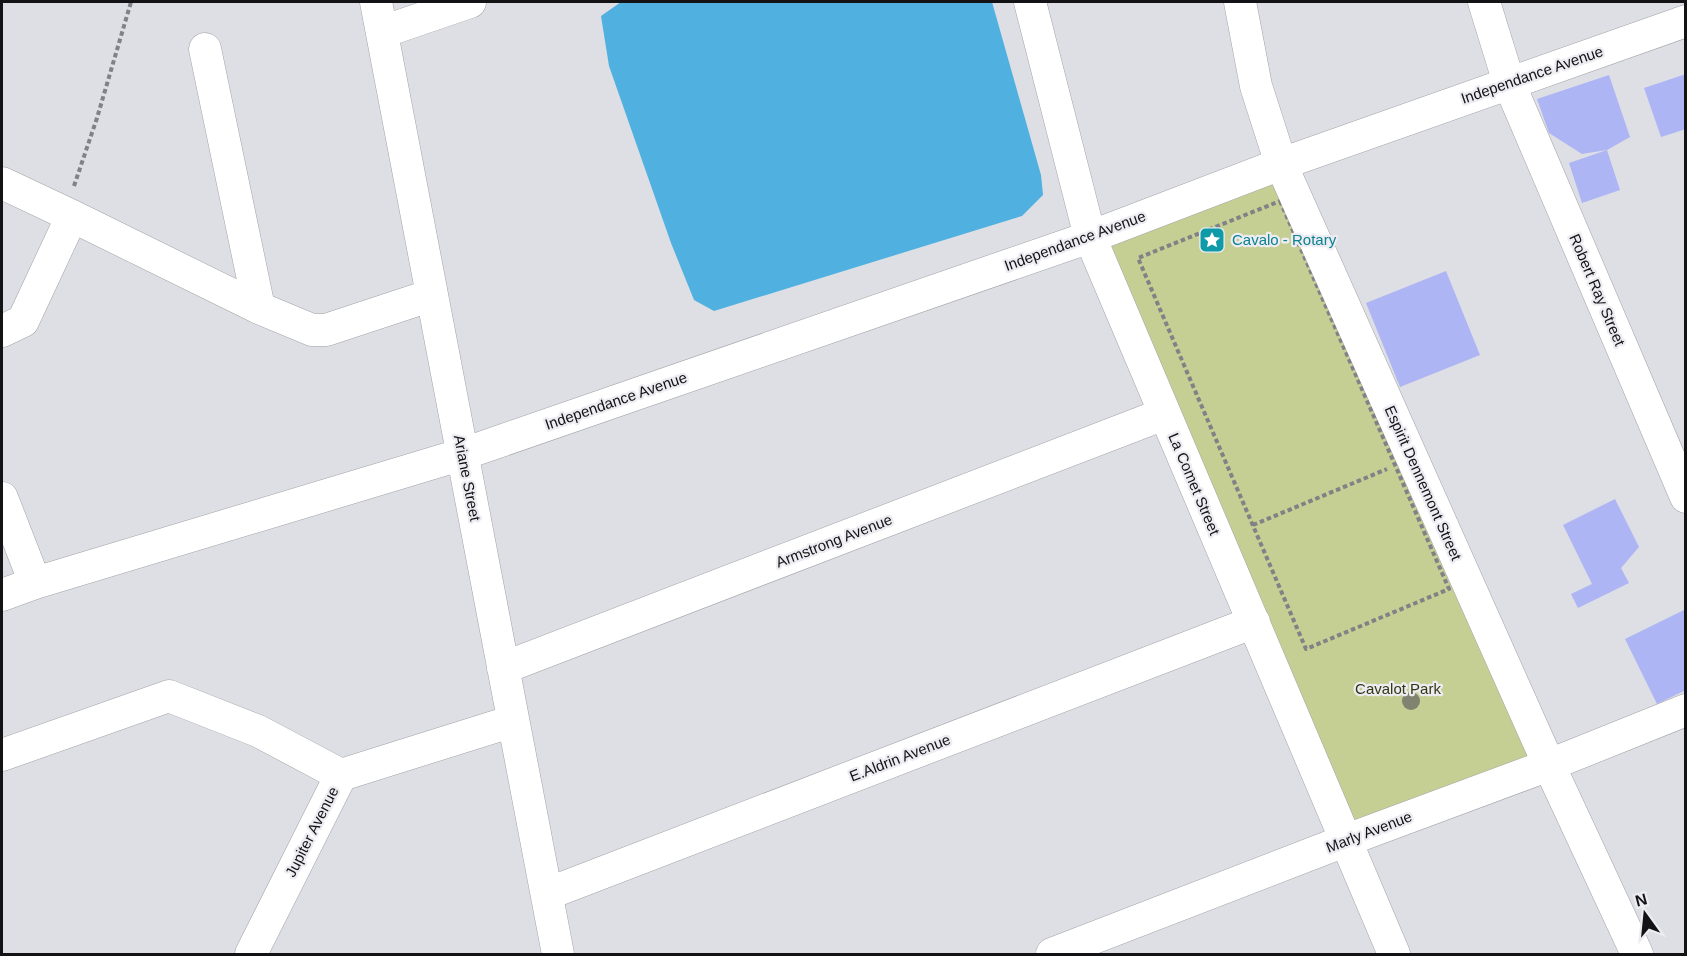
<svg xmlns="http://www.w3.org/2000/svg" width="1687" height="956" viewBox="0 0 1687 956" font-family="Helvetica,sans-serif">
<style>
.green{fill:#c6cf93}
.water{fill:#50b0df}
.building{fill:#adb5f4}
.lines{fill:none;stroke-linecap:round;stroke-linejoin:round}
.minor-casing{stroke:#a2a3a8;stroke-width:33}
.path{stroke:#818186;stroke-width:4;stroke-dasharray:4.5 3;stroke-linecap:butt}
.minor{stroke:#fff;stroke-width:32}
.tree{fill:#808370}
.labels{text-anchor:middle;stroke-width:4.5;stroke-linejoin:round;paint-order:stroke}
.street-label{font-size:15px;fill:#131315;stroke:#ececf2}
.culture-label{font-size:15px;fill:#0d838f;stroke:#ececf2;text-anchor:start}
.park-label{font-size:15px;fill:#333711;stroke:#ececf2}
</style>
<rect width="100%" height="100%" fill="#dedfe5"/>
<path class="green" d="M1281,164L1549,765L1347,840L1090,237Z"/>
<path class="water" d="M621,2H992L1041,175L1043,195L1022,216L714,311L694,300L671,243L609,66L601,16Z"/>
<path class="building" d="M1686,74V129L1661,137L1644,88Z
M1609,75L1630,137L1607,150L1620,190L1582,203L1569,163L1607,150L1582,154L1549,133L1537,99Z
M1446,271L1480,355L1400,387L1366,303Z
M1615,499L1639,547L1621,568L1629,583L1578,608L1571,594L1592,584L1563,525Z
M1684,610L1686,690L1657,704L1625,639Z"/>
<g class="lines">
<g class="minor-casing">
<path id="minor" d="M376,2L558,954
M1030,2L1090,237L1394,954
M1240,2L1256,86L1281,164L1549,765L1637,954
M1484,2L1509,83L1686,497
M382,32L470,2
M205,49L259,308
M2,183L72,216L259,308L312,330H326L432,295
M2,331L23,321L72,216
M2,498L35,583
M2,595L35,583L463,454L1090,237L1281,164L1686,21
M503,668L1164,414
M2,755L169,696L258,731L341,775
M547,894L1254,622
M251,954L341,775L513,721
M1052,954L1347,840L1549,765L1686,710"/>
</g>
<path class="path" d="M74,186L97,118L131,2
M1280,201L1449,589L1306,649L1138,258Z
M1253,525L1387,469"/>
<use href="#minor" class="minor"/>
</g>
<circle class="tree" cx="1411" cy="701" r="9"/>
<defs>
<g id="sight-square" transform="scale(1.35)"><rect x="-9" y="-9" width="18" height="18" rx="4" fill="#0f9aa8" stroke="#ececf2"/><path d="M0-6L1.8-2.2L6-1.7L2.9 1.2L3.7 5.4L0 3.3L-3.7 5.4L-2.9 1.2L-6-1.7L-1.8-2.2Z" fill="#fff"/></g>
</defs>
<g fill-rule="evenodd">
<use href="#sight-square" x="1212" y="240"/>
</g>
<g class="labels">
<g class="street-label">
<text transform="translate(1532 75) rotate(-19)" y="5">Independance Avenue</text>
<text transform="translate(1075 241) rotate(-20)" y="5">Independance Avenue</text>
<text transform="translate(1597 290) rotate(67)" y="5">Robert Ray Street</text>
<text transform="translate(616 401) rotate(-19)" y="5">Independance Avenue</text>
<text transform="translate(467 478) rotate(79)" y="5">Ariane Street</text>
<text transform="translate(1423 483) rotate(66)" y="5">Espirit Dennemont Street</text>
<text transform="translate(1194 484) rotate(67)" y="5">La Comet Street</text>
<text transform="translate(834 541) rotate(-21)" y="5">Armstrong Avenue</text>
<text transform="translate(900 758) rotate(-21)" y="5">E.Aldrin Avenue</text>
<text transform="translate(312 832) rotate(-63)" y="5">Jupiter Avenue</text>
<text transform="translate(1369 832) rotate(-21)" y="5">Marly Avenue</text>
</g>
<g class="culture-label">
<text x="1232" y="245">Cavalo - Rotary</text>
</g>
<g class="park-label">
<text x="1398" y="694">Cavalot Park</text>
</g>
</g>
<rect width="1687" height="956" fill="none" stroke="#131315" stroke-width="6"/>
<g transform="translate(1645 914) rotate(345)" stroke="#ececf2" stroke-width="4.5" paint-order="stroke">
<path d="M0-4.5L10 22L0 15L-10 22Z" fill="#131315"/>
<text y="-9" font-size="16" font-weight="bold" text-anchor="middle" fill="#131315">N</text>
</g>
</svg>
